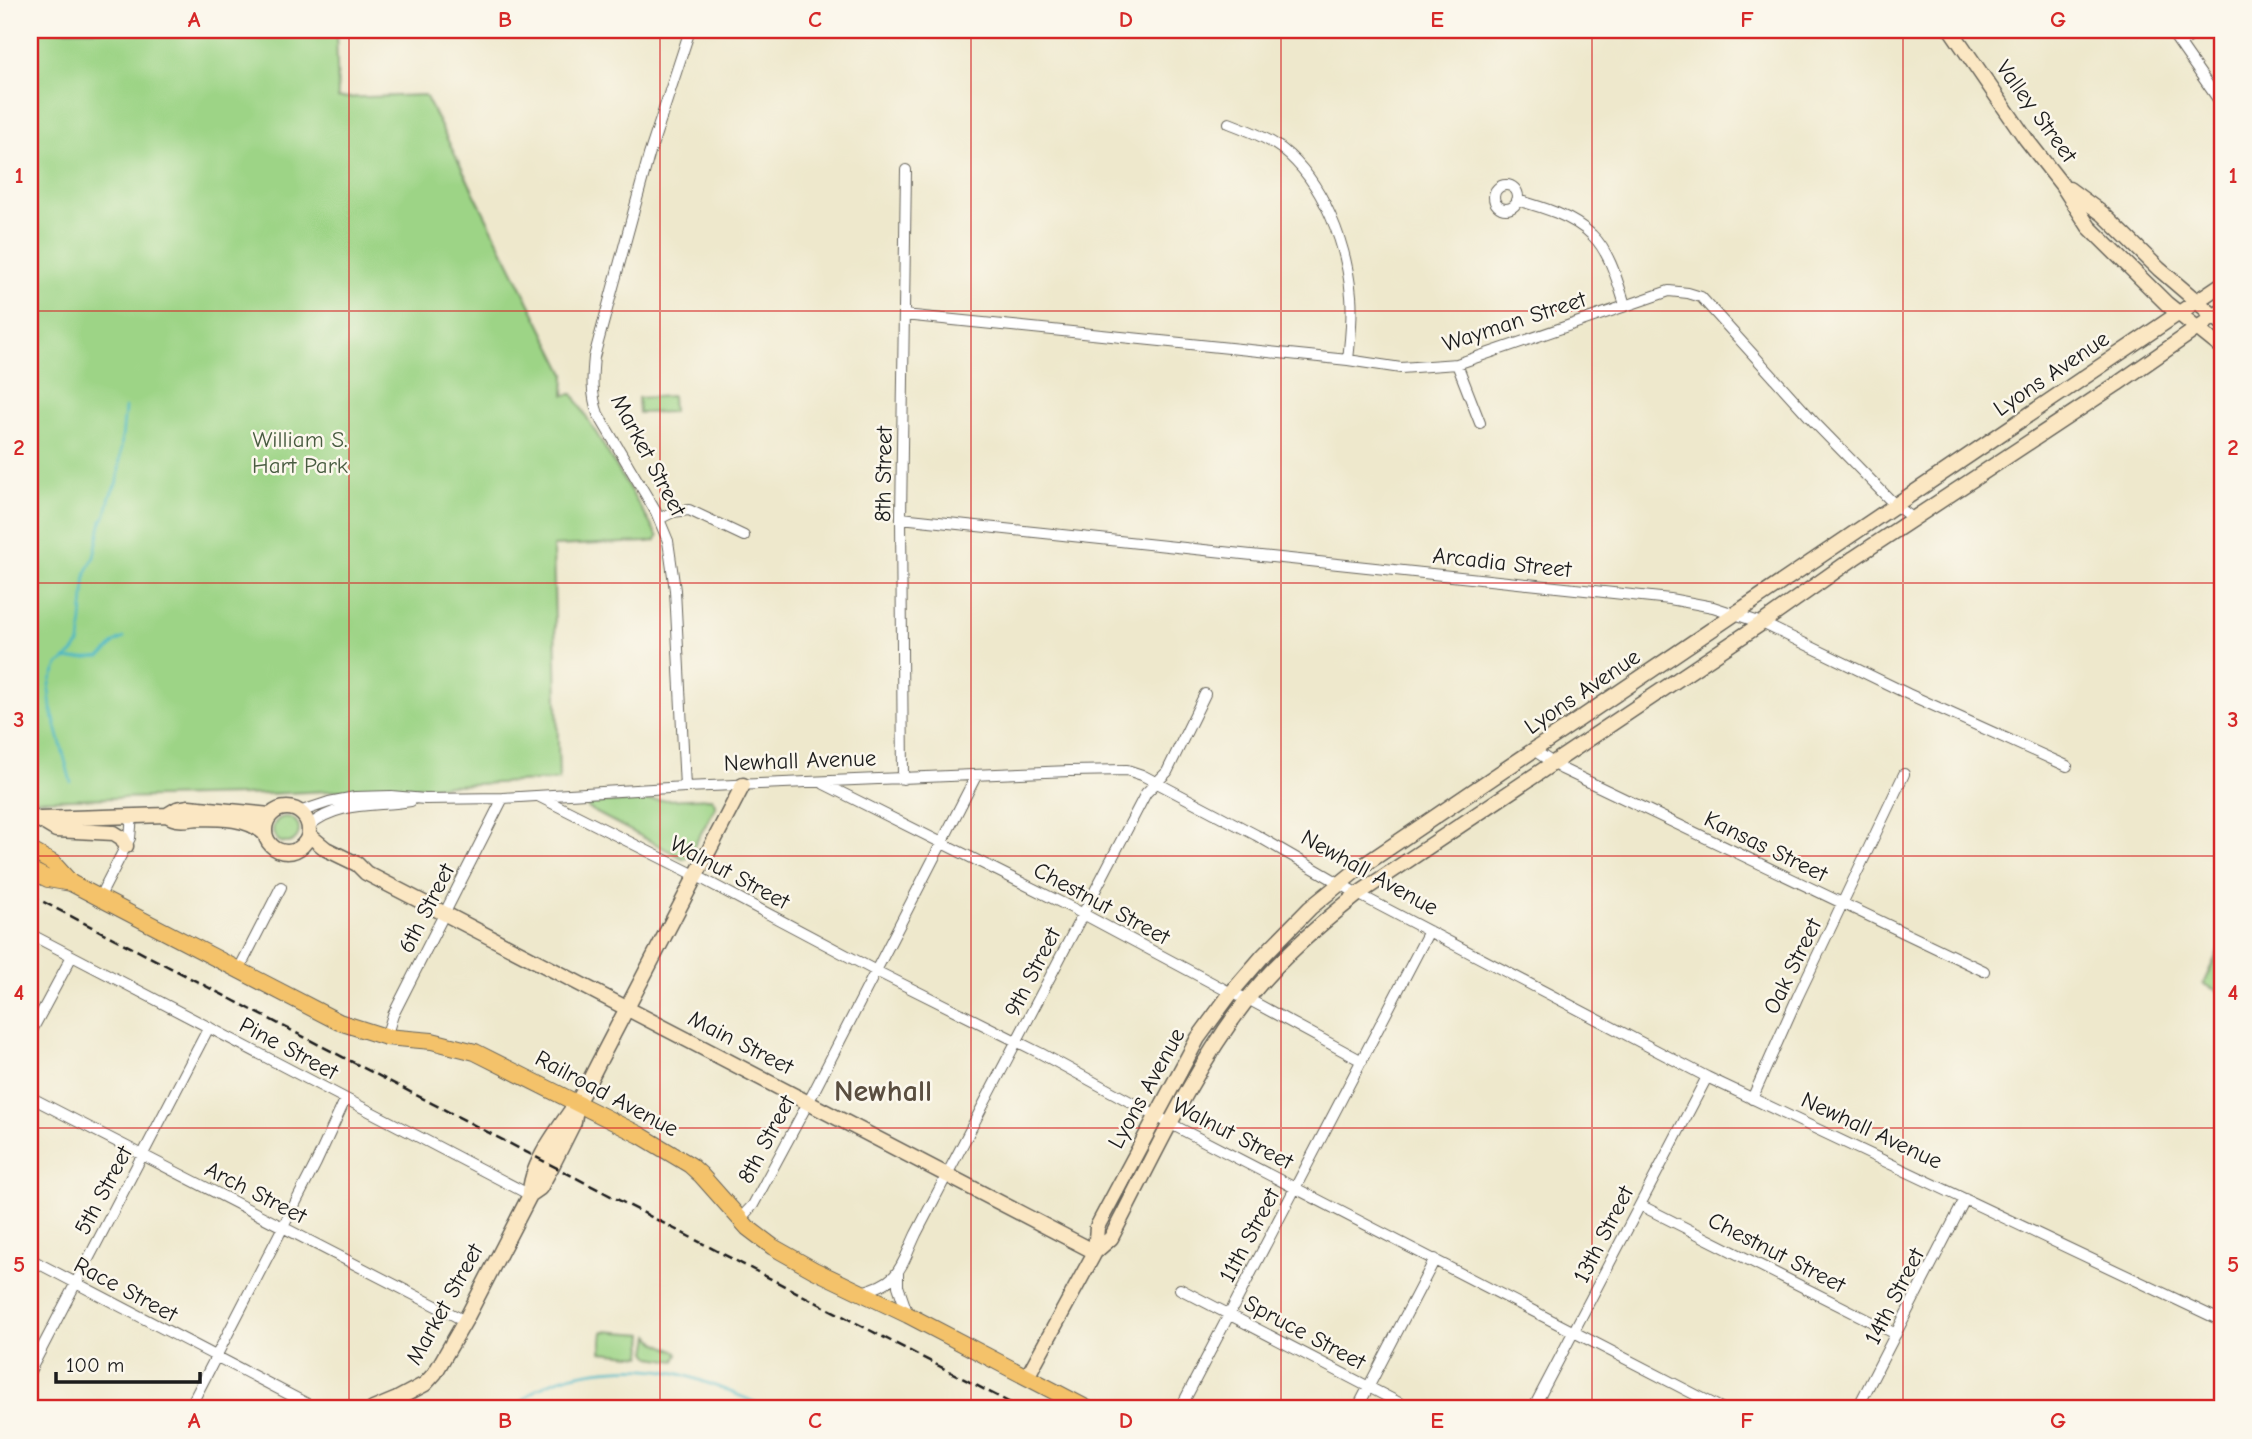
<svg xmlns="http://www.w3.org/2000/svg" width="2252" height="1439" viewBox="0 0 2252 1439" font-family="'Comic Neue',sans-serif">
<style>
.green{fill:#9dd486;stroke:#5c7851;stroke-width:2}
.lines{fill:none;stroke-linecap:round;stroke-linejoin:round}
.stream{stroke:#4ab7c6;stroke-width:2.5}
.street-casing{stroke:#66635a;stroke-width:12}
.secondary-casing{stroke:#66635a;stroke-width:17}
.primary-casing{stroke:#66635a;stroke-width:18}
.street{stroke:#fff;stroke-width:10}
.secondary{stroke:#fbe7c3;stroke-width:14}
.primary{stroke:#f4c26a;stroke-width:16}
.rail{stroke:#1c1c1c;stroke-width:2.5;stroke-dasharray:10 5;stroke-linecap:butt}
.grid{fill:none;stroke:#d62828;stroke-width:2;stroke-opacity:0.55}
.labels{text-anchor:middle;stroke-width:5;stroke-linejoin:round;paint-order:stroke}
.street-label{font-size:23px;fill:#1c1c1c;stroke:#fbf7ec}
.park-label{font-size:23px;fill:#495c41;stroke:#fbf7ec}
.district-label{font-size:30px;font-weight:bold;fill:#5a4e40;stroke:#fbf7ec}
.neatline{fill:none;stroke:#d62828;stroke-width:2.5}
.grid-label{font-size:23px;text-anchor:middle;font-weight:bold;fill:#d62828}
</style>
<rect width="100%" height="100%" fill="#fbf7ec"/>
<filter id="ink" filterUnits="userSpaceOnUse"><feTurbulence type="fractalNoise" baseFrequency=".0143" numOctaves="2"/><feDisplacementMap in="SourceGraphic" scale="14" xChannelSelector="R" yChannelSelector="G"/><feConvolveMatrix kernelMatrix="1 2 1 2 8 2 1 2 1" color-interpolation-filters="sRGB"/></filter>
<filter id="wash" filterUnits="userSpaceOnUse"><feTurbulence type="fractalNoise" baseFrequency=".00686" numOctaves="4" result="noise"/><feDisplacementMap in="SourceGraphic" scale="28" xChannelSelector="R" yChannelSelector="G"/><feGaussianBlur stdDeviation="1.57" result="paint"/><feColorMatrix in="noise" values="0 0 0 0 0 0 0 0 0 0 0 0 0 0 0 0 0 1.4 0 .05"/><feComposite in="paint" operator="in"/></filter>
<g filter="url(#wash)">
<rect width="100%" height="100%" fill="#eee8cc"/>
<path class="green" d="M30,30H336L338,98L425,95L565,374L564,395L573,394L658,537L655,541L647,542L553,546L559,780L244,795L30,800Z
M672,396L673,412L639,413L638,398Z
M712,798L716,806L688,857L684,859L589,809L587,806L590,803Z
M273 830a13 13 0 1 1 26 0a13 13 0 1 1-26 0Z
M2222,943V993L2203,984Z
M603,1331L644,1334L642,1356L601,1352Z
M650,1335L656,1342L677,1352L678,1355L675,1361L651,1357L647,1352Z"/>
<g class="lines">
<path class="stream" d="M66,660L100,657C112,650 109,643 124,638
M71,782L51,708L49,690L51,680L58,665L73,653L80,643L86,573L94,557L102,520L106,514L110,496L118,480L125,408
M514,1409C522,1402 529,1394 539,1388C577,1367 645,1363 687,1376C716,1385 744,1398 772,1409"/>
</g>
</g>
<g filter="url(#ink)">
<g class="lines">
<g class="street-casing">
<path id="street" d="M2170,30L2220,102
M2180,44L2199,30
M1229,123C1247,130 1266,137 1282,149C1323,181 1347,245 1351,296C1353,318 1350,339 1348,360
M1494 197a12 12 0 1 1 24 0a12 12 0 1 1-24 0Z
M1517,200C1542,207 1573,216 1592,235C1610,252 1618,283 1625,305
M904,315L1348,360L1401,368L1457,364L1669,291L1688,293L1701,297L1815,423L1895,505L1914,519
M1457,364L1480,423
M901,518L1670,599L1713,607L1762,623L1908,694L2067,766
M659,519L673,512L689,510L744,536
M1535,751L1562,769L1984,971
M903,779L901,518L906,170
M824,784L1072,908L1231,993L1248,999L1362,1061
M685,787L675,590L668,541L656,512L598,414C591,394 592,377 594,357L649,155L690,30
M538,796L695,875L876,971L1040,1053L1171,1124L1723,1409
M299,812L329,802L355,797L391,796L425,799L503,798L685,787L1070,771L1127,770L1142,775L1256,835L1358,894L1707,1077L2222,1321
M309,826C337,801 375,807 411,801
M99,898L130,838L132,816
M30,934L530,1195
M238,971L281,887
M30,1034L72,956
M386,1037L393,1015L503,798
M30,1097L465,1321
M1752,1099L1798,996L1904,774
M1640,1205L1896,1334
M740,1219L753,1205L808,1103L976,776
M30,1259L317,1409
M898,1273V1286L908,1315
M1180,1289L1411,1409
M861,1292C901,1282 900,1268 916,1234L1146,793L1167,772L1205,694
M30,1371L209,1027
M189,1409L316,1163L345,1100
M1180,1409L1429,931
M1357,1409L1435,1259
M1533,1409L1707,1077
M1695,1409L1701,1398
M1857,1409L1965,1199"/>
</g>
<g class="secondary-casing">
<path id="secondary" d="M1951,30L2026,139L2062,185L2089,227L2167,304L2222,348
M2069,189L2103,214L2159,269L2222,323
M265 830a22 22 0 1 1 44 0a22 22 0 1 1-44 0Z
M167,815C177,822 187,819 199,818C221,818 248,818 264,833
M36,818L56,830L114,833L122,838L126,846
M30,823L40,819L167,815L177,809L189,807L270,815
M309,835L326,849L357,864L366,873L430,906L1095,1252
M530,1195C529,1165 560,1127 577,1102C586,1089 593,1073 601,1058L743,785
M1095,1252L1097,1227L1198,1038L1231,993L1262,957L1310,908L1358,869L2222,284
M1027,1377L1095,1252L1111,1238C1153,1158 1191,1073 1246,1001C1275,963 1320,924 1358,894L1762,623L1854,558L2117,384L2222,311
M373,1409L397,1399L425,1384L435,1373L465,1321L530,1195L540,1188L552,1166L574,1122L577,1103"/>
</g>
<g class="primary-casing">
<path id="primary" d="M30,850L53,863L71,883
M30,870L48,879L71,883L339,1022L386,1037L432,1041L475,1052L640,1135L690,1165L701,1175L748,1228L773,1247L814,1270L908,1315L1088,1409"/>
</g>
<use href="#street" class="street"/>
<use href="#secondary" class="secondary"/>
<use href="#primary" class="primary"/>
<path class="rail" d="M30,895L1022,1409"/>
</g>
</g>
<path class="grid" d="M349,30V1409M660,30V1409M971,30V1409M1281,30V1409M1592,30V1409M1903,30V1409M30,311H2222M30,583H2222M30,856H2222M30,1128H2222"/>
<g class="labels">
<g class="street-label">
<text transform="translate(2037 111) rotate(54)" y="8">Valley Street</text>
<text transform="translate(1514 321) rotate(-18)" y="8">Wayman Street</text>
<text transform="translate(2051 373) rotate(-34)" y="8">Lyons Avenue</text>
<text transform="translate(649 455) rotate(62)" y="8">Market Street</text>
<text transform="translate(883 474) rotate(-89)" y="8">8th Street</text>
<text transform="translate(1502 562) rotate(6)" y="8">Arcadia Street</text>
<text transform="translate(1582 691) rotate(-34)" y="8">Lyons Avenue</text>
<text transform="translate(800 760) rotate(-2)" y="8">Newhall Avenue</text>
<text transform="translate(1766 846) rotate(26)" y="8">Kansas Street</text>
<text transform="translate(730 872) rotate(28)" y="8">Walnut Street</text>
<text transform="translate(1370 872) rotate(29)" y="8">Newhall Avenue</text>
<text transform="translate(1102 903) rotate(28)" y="8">Chestnut Street</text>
<text transform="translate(426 908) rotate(-63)" y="8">6th Street</text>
<text transform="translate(1792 966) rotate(-64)" y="8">Oak Street</text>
<text transform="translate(1032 972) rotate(-63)" y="8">9th Street</text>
<text transform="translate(741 1042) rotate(27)" y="8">Main Street</text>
<text transform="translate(289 1048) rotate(28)" y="8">Pine Street</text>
<text transform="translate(1146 1088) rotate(-61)" y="8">Lyons Avenue</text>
<text transform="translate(607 1093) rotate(28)" y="8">Railroad Avenue</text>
<text transform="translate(1872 1130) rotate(25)" y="8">Newhall Avenue</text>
<text transform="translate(1233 1133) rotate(27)" y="8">Walnut Street</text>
<text transform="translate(766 1139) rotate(-62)" y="8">8th Street</text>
<text transform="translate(103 1190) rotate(-62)" y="8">5th Street</text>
<text transform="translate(256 1192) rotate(27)" y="8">Arch Street</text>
<text transform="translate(1603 1234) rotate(-63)" y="8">13th Street</text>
<text transform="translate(1249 1235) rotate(-62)" y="8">11th Street</text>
<text transform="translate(1777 1252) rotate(27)" y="8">Chestnut Street</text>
<text transform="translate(126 1289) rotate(28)" y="8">Race Street</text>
<text transform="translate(1894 1296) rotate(-63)" y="8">14th Street</text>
<text transform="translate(444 1304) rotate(-61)" y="8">Market Street</text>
<text transform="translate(1305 1332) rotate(28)" y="8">Spruce Street</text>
</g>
<g class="park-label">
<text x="300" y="447">William S.<tspan x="300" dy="26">Hart Park</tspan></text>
</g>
<g class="district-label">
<text x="883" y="1101">Newhall</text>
</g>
</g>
<rect width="2252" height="1439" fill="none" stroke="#fbf7ec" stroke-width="77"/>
<path d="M56 1372v10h144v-10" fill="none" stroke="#1c1c1c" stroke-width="3.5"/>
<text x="66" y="1372" font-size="21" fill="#1c1c1c" stroke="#fbf7ec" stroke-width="5" paint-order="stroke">100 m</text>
<rect x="38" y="38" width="2176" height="1362" class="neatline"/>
<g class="grid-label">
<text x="194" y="27">A</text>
<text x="505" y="27">B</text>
<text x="815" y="27">C</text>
<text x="1126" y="27">D</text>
<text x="1437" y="27">E</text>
<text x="1747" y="27">F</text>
<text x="2058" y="27">G</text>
<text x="19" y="183">1</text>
<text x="2233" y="183">1</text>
<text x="19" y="455">2</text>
<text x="2233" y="455">2</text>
<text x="19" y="727">3</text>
<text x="2233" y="727">3</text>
<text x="19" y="1000">4</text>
<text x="2233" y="1000">4</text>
<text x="19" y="1272">5</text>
<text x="2233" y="1272">5</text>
<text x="194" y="1428">A</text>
<text x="505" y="1428">B</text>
<text x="815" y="1428">C</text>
<text x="1126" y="1428">D</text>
<text x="1437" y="1428">E</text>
<text x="1747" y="1428">F</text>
<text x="2058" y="1428">G</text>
</g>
</svg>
